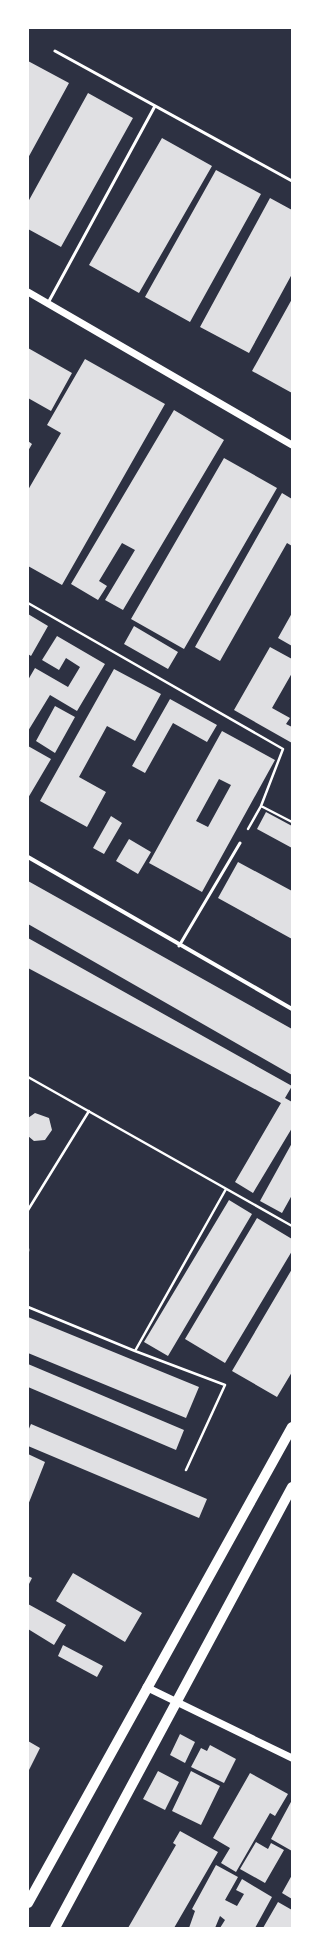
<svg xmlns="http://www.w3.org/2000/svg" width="320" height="1956" viewBox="0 0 320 1956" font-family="'Alegreya Sans',sans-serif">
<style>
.building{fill:#e0e0e3;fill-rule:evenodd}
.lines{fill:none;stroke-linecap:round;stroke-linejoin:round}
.path{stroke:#fff;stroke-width:2.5}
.service{stroke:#fff;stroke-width:3}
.minor{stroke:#fff;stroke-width:4}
.tertiary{stroke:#fff;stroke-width:7}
.primary{stroke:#fff;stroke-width:10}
</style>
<rect width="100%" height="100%" fill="#2d3142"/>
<path class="building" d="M28,61L69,83L28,158Z
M88,93L133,118L61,247L28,229V202Z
M162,138L212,166L139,293L89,265Z
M216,170L261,194L190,322L145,297Z
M270,198L292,210V274L249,353L200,327Z
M292,299V393L252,371Z
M28,348L72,373L51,411L28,398Z
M85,359L165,404L62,585L28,566V490L61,433L47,425Z
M174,410L224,440L123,610L105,600L135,550L122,543L99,581L107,586L98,600L71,584Z
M28,441L32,444L28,451Z
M224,458L277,488L184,649L131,619Z
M282,493L292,499V546L287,543L220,661L195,647Z
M292,613V646L278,638Z
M28,614L48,626L31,656L28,654Z
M134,626L178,652L168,669L124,644Z
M57,636L105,664L77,711L50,695L28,731V680L35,668L68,687L80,667L66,658L59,670L42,660Z
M270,647L292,659V673L272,708L290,718L286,724L292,727V743L234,710Z
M114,669L161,694L135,741L107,726L79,777L106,792L87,827L40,801Z
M170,699L217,725L207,742L173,723L145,773L132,766Z
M55,706L75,717L55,753L36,741Z
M222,731L275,760L202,892L149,863ZM219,779L231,785L208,827L196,821Z
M28,746L51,759L28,798Z
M266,812L292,826V848L257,829Z
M111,816L122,823L104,854L93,848Z
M129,839L151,852L138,874L116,861Z
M238,862L292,891V939L218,898Z
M28,881L292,1029V1075L28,924Z
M28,938L292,1086L285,1098L292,1102V1128L253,1193L235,1182L281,1103L28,968Z
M35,1113L49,1118L52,1130L45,1140L34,1141L28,1136V1118Z
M292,1143V1195L282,1213L260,1201Z
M229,1200L252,1214L168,1356L144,1342Z
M257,1218L292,1239V1251L225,1363L185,1339Z
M292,1269V1372L277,1397L232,1371Z
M28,1317L199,1387L186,1418L28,1353Z
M28,1364L184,1430L176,1450L28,1387Z
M31,1424L207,1499L199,1518L28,1446V1431Z
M28,1454L45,1462L28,1505Z
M73,1573L142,1613L125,1642L56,1601Z
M28,1576L32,1578L28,1586Z
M28,1604L66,1625L54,1645L28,1629Z
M63,1645L103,1666L97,1677L58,1656Z
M180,1734L195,1742L185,1763L170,1755Z
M28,1741L40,1748L28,1772Z
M210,1745L236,1759L224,1783L191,1767L201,1748L207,1751Z
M158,1771L179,1782L165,1810L143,1799Z
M191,1771L220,1786L201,1825L172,1811Z
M250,1773L288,1794L275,1816L270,1813L236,1872L221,1863L230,1848L213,1838Z
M292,1800V1851L271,1839Z
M180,1831L218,1852L174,1928H128L176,1845L173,1843Z
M256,1842L268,1849L271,1843L284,1850L265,1883L240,1869Z
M216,1865L238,1877L225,1900L237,1906L244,1894L236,1890L242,1879L272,1897L255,1928H220L225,1920L220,1916L215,1928H189L195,1911L192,1909Z
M292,1875V1899L282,1893Z
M278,1902L292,1910V1928H263Z"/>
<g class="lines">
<path class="path" d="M28,603L283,749L261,806
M248,829L261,806L292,822
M28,1077L292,1226
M28,1210L89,1111
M28,1249V1251
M28,1307L135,1351L225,1385L186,1470
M135,1351L226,1189"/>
<path class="service" d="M55,51L292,181
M48,303L155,106
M179,946L240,843"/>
<path class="minor" d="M28,857L292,1009"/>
<path class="tertiary" d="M28,292L292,445
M146,1687L292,1758"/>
<path class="primary" d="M28,1903L292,1427
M55,1928L292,1487"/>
</g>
<rect width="320" height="1956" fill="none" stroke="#ffffff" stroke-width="58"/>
</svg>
